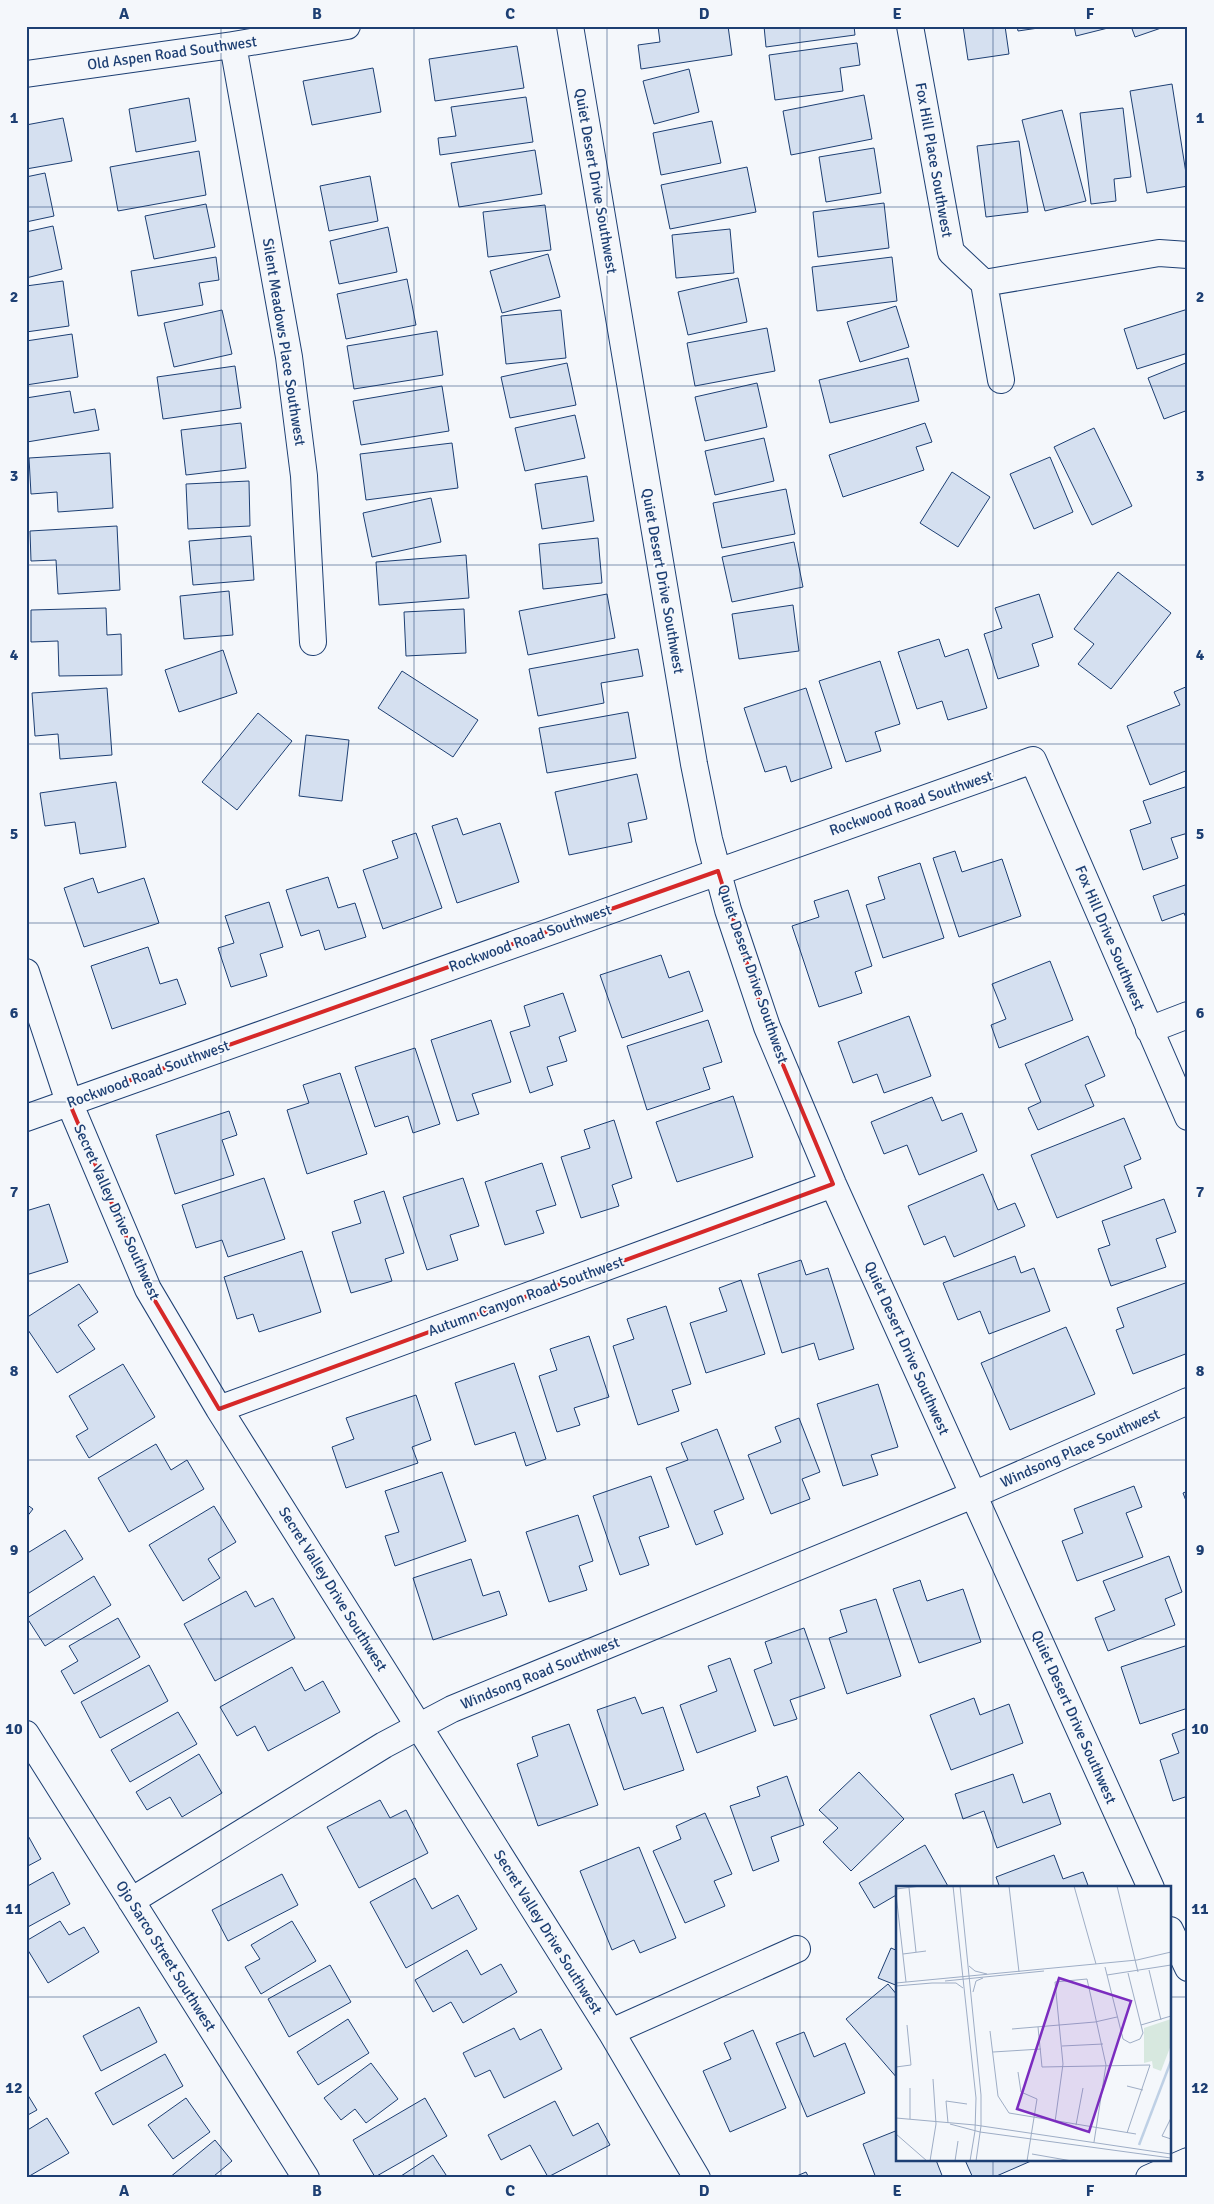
<svg xmlns="http://www.w3.org/2000/svg" width="1214" height="2204" viewBox="0 0 1214 2204" font-family="Signika,sans-serif">
<style>
.building{fill:#d5e0f0;stroke:#1d3f73}
.lines{fill:none;stroke-linecap:round;stroke-linejoin:round}
.minor-casing{stroke:#1d3f73;stroke-width:28}
.minor{stroke:#f4f7fb;stroke-width:26}
.marked{fill:none;stroke:#d62828;stroke-width:4;stroke-linejoin:round}
.grid{fill:none;stroke:#1d3f73;stroke-width:1;stroke-opacity:0.55}
.labels{text-anchor:middle;stroke-width:4;stroke-linejoin:round;paint-order:stroke}
.street-label{font-size:15px;fill:#1d3f73;stroke:#f4f7fb}
.inset-river{fill:none;stroke:#bed0e5;stroke-width:2.5}
.inset-road{fill:none;stroke:#9eadc5;stroke-width:1}
.view{fill:#7b2cbf;fill-opacity:0.15;stroke:#7b2cbf;stroke-width:2.5}
.inset-edge{fill:none;stroke:#1d3f73;stroke-width:2.5}
.neatline{fill:none;stroke:#1d3f73;stroke-width:2}
.grid-label{font-size:16px;text-anchor:middle;font-weight:bold;fill:#1d3f73}
</style>
<rect width="100%" height="100%" fill="#f4f7fb"/>
<path class="building" d="M658,26H728L732,55L641,69L638,45L660,42Z
M764,26H854L855,35L766,47Z
M963,26H1005L1009,54L968,60Z
M1017,26H1052L1018,31Z
M1074,26H1116L1076,36Z
M1131,26H1167L1135,37Z
M857,43L860,65L840,68L843,91L775,100L769,55Z
M517,46L524,88L435,101L429,59Z
M373,68L381,112L312,125L303,81Z
M689,69L699,112L654,124L643,81Z
M1172,84L1188,186L1147,193L1130,91Z
M864,95L872,139L791,155L783,111Z
M526,97L533,142L440,155L438,138L456,136L451,107Z
M189,98L196,141L136,152L129,109Z
M1123,108L1131,177L1114,179L1116,201L1091,204L1080,113Z
M1062,110L1086,201L1045,211L1022,120Z
M63,118L72,161L26,169V125Z
M712,121L721,163L661,175L653,133Z
M1019,141L1028,212L986,217L977,146Z
M874,148L881,193L826,202L819,157Z
M535,150L542,194L459,207L451,163Z
M199,151L206,195L118,211L110,167Z
M747,167L756,212L670,229L661,185Z
M45,173L54,216L26,222V177Z
M370,176L378,221L329,231L320,186Z
M884,203L889,248L818,257L813,212Z
M206,204L215,247L154,259L145,216Z
M545,205L551,250L488,257L483,212Z
M53,226L62,269L26,278V232Z
M388,227L397,272L339,284L330,241Z
M730,229L734,273L676,278L672,235Z
M548,254L560,297L502,313L490,271Z
M216,257L219,280L199,283L203,305L138,316L131,271Z
M892,257L897,301L817,311L812,267Z
M738,278L747,322L688,335L678,292Z
M407,279L416,325L346,339L337,294Z
M63,281L69,326L26,332V286Z
M896,306L909,347L860,362L847,322Z
M1188,309V353L1137,369L1124,329Z
M222,310L232,354L174,367L164,323Z
M561,310L566,358L506,364L501,316Z
M767,328L775,371L695,386L687,343Z
M437,331L443,375L354,389L347,346Z
M72,334L78,377L26,385V341Z
M908,358L919,401L830,423L819,380Z
M1188,362V410L1164,419L1148,378Z
M567,363L576,405L510,418L501,377Z
M235,366L241,408L163,419L157,377Z
M757,383L767,427L705,441L695,397Z
M442,386L449,431L361,445L353,401Z
M70,391L74,413L95,409L99,430L27,442L26,398Z
M575,415L585,458L525,471L515,428Z
M241,423L246,468L186,475L181,430Z
M925,423L932,442L916,447L924,470L843,497L829,455Z
M1094,428L1132,506L1092,525L1054,447Z
M764,438L774,481L715,495L705,451Z
M452,443L458,488L366,500L360,454Z
M110,453L113,508L58,512L57,492L31,494L29,458Z
M1050,457L1073,512L1034,529L1010,474Z
M952,472L990,497L958,547L920,523Z
M587,476L594,521L542,529L535,484Z
M249,481L250,526L188,529L186,484Z
M786,489L795,534L722,548L713,503Z
M431,498L441,542L372,557L363,513Z
M117,526L120,590L58,594L56,560L31,561L30,531Z
M251,536L254,580L193,585L189,541Z
M598,538L602,583L543,589L539,544Z
M794,542L803,587L732,602L722,557Z
M466,555L469,598L379,605L376,562Z
M1118,572L1171,613L1111,689L1078,664L1094,644L1074,629Z
M229,591L233,635L184,639L180,596Z
M607,594L615,638L528,655L519,611Z
M1039,594L1053,637L1032,644L1039,666L998,679L984,634L1002,628L995,608Z
M793,605L799,651L739,659L732,614Z
M106,608L107,635L121,634L122,675L59,676L58,641L31,642V610Z
M464,609L466,653L406,656L404,612Z
M939,639L945,657L968,649L987,708L948,720L942,701L917,709L898,652Z
M638,649L643,676L601,683L604,703L538,716L529,669Z
M223,650L237,693L179,712L165,670Z
M880,661L900,724L875,732L881,751L846,762L819,681Z
M402,671L478,720L453,757L378,708Z
M1188,686V770L1150,785L1127,726L1180,705L1174,692Z
M107,688L112,755L60,759L58,734L35,736L32,693Z
M806,688L832,768L791,782L786,766L765,772L744,708Z
M628,712L636,758L547,773L539,728Z
M258,713L292,741L237,810L202,782Z
M306,735L349,740L342,801L299,796Z
M637,774L647,819L628,823L632,842L569,855L555,792Z
M116,782L126,847L80,854L75,822L45,826L40,793Z
M1188,786V833L1171,838L1178,858L1143,870L1130,830L1151,823L1143,801Z
M457,818L463,835L500,823L519,882L457,903L432,826Z
M416,833L442,908L383,929L363,870L398,858L392,841Z
M955,851L962,872L1002,859L1021,916L959,937L933,858Z
M920,863L944,938L883,958L866,905L885,899L878,877Z
M328,877L338,908L355,903L366,937L325,950L319,930L301,936L286,890Z
M93,878L98,893L144,878L159,923L84,947L64,888Z
M1188,884V922L1184,913L1162,921L1153,896Z
M848,890L872,966L855,972L862,993L819,1007L792,926L819,917L814,901Z
M269,902L283,947L260,954L267,976L231,987L218,948L234,943L225,916Z
M148,947L160,984L177,979L186,1004L112,1029L91,966Z
M661,955L669,978L689,971L703,1011L622,1038L600,975Z
M1050,961L1073,1020L999,1048L991,1025L1006,1019L992,984Z
M563,993L576,1031L559,1037L567,1061L547,1067L553,1085L530,1093L510,1032L530,1026L524,1006Z
M909,1016L931,1076L884,1093L877,1074L853,1083L838,1042Z
M491,1020L511,1082L472,1094L479,1114L457,1121L431,1040Z
M708,1020L722,1062L703,1068L710,1089L647,1110L627,1046Z
M1088,1036L1105,1076L1085,1085L1094,1106L1038,1130L1028,1108L1041,1102L1025,1064Z
M415,1048L440,1124L413,1133L408,1116L375,1127L355,1067Z
M340,1073L367,1154L307,1174L287,1110L309,1103L303,1085Z
M733,1096L753,1157L677,1182L656,1122Z
M932,1097L942,1121L962,1113L977,1151L919,1175L907,1145L884,1154L871,1122Z
M229,1111L237,1135L222,1140L234,1175L175,1194L156,1135Z
M1124,1118L1141,1159L1124,1166L1132,1188L1057,1218L1031,1155Z
M614,1120L632,1178L612,1185L619,1206L581,1218L561,1157L590,1148L584,1130Z
M542,1163L556,1205L536,1211L544,1233L505,1245L485,1182Z
M983,1174L998,1210L1015,1203L1025,1226L954,1257L945,1236L924,1245L908,1206Z
M264,1178L285,1239L228,1257L222,1240L196,1248L182,1205Z
M463,1178L479,1226L450,1235L458,1260L427,1270L403,1197Z
M384,1191L404,1253L385,1259L392,1281L351,1293L332,1232L361,1223L354,1201Z
M1164,1199L1176,1232L1156,1239L1166,1267L1111,1286L1098,1249L1110,1245L1102,1221Z
M49,1204L68,1262L26,1275V1211Z
M302,1251L321,1312L259,1332L253,1314L237,1319L224,1277Z
M1015,1256L1021,1273L1034,1268L1050,1311L989,1334L980,1311L958,1320L943,1283Z
M801,1260L806,1275L828,1268L854,1349L819,1360L814,1343L782,1353L758,1274Z
M741,1280L765,1354L706,1373L690,1323L727,1311L719,1288Z
M1188,1282V1353L1133,1374L1116,1330L1124,1327L1117,1308Z
M79,1284L98,1312L78,1325L95,1349L57,1373L26,1327V1318Z
M666,1306L691,1384L672,1390L679,1411L638,1425L613,1346L634,1339L627,1319Z
M1066,1327L1095,1394L1010,1430L981,1363Z
M589,1336L609,1397L574,1408L580,1425L557,1432L539,1376L557,1370L550,1349Z
M514,1363L546,1459L526,1466L515,1432L475,1445L455,1383Z
M123,1364L155,1417L89,1458L76,1436L88,1429L69,1396Z
M878,1384L898,1447L871,1455L878,1475L843,1486L817,1404Z
M416,1395L431,1440L412,1447L418,1463L346,1488L332,1447L354,1439L346,1418Z
M799,1418L820,1472L802,1479L810,1499L771,1514L748,1455L781,1442L775,1427Z
M717,1429L744,1499L714,1511L723,1534L696,1545L666,1468L688,1460L681,1443Z
M156,1444L171,1470L187,1460L204,1489L129,1532L98,1478Z
M442,1472L466,1541L395,1566L385,1536L399,1532L385,1491Z
M651,1476L669,1527L639,1537L649,1565L620,1575L593,1496Z
M1134,1486L1142,1507L1126,1513L1143,1557L1077,1581L1062,1541L1083,1533L1074,1509Z
M1188,1491V1506L1183,1493Z
M26,1504L33,1509L26,1518Z
M214,1506L236,1542L208,1559L220,1578L183,1601L149,1545Z
M578,1515L593,1561L579,1566L587,1590L549,1602L526,1532Z
M65,1530L83,1559L26,1595V1554Z
M1169,1556L1182,1592L1165,1599L1175,1625L1108,1651L1095,1618L1115,1610L1103,1581Z
M471,1559L483,1596L499,1591L507,1615L433,1640L413,1578Z
M94,1576L111,1605L45,1646L27,1618Z
M920,1580L927,1601L963,1589L981,1642L919,1663L893,1589Z
M246,1591L255,1607L273,1598L295,1638L215,1681L184,1624Z
M876,1599L901,1676L847,1694L829,1638L847,1632L840,1610Z
M118,1618L140,1657L74,1694L61,1671L78,1661L69,1646Z
M804,1628L825,1688L790,1700L797,1719L774,1726L754,1670L772,1663L765,1642Z
M1188,1645V1708L1140,1724L1121,1667Z
M730,1658L756,1731L697,1753L680,1705L717,1691L708,1666Z
M149,1665L168,1701L100,1738L81,1702Z
M292,1667L305,1691L323,1681L340,1712L268,1751L255,1726L237,1736L220,1707Z
M635,1697L642,1714L663,1707L684,1770L624,1790L597,1710Z
M974,1698L980,1715L1009,1704L1023,1743L951,1770L930,1715Z
M178,1712L197,1744L130,1782L111,1750Z
M569,1724L598,1805L538,1826L517,1764L538,1756L532,1737Z
M1188,1728V1796L1173,1801L1160,1760L1179,1753L1172,1734Z
M199,1754L222,1793L182,1817L170,1797L147,1810L136,1792Z
M859,1772L904,1819L851,1871L823,1842L838,1828L819,1810Z
M1013,1774L1023,1803L1050,1793L1061,1824L997,1848L984,1811L963,1819L955,1794Z
M787,1776L804,1825L771,1837L779,1861L753,1871L730,1806L760,1796L757,1787Z
M380,1800L390,1818L406,1810L428,1853L359,1888L327,1827Z
M705,1813L732,1874L714,1881L725,1906L685,1923L653,1851L681,1839L676,1826Z
M26,1832L41,1859L26,1867Z
M925,1845L949,1888H898V1894L874,1908L859,1883Z
M639,1847L676,1938L640,1953L634,1940L612,1950L580,1871Z
M1054,1855L1063,1879L1083,1872L1089,1888H1000L996,1877Z
M53,1872L70,1904L26,1928V1887Z
M282,1874L298,1905L228,1941L212,1910Z
M415,1878L432,1909L458,1895L477,1929L406,1968L370,1902Z
M60,1921L69,1935L84,1927L99,1952L48,1983L26,1947V1941Z
M292,1921L316,1961L261,1994L245,1967L260,1959L251,1945Z
M891,1948L898,1951V1986L878,1978Z
M467,1950L481,1975L501,1964L517,1992L463,2023L451,2002L433,2012L415,1980Z
M330,1965L351,2002L289,2037L268,1999Z
M888,1984L898,1996V2079L846,2019Z
M139,2007L157,2042L101,2071L83,2036Z
M348,2019L369,2053L318,2085L297,2052Z
M514,2028L520,2040L541,2029L562,2069L504,2098L490,2070L475,2077L463,2053Z
M753,2030L786,2108L730,2132L703,2071L731,2059L724,2043Z
M804,2032L814,2057L845,2043L865,2093L807,2117L776,2043Z
M165,2054L183,2086L113,2125L95,2093Z
M371,2063L398,2099L366,2123L355,2109L341,2120L324,2098Z
M26,2092L37,2110L26,2116Z
M186,2098L210,2132L173,2159L148,2125Z
M425,2098L447,2136L375,2177L353,2140Z
M555,2101L573,2136L598,2123L610,2145L548,2177L530,2145L501,2160L488,2135Z
M47,2118L69,2153L26,2178V2131Z
M898,2130V2160H936L943,2178H876L863,2144Z
M215,2140L232,2161L214,2176L215,2178H169Z
M433,2155L448,2178H398Z
M965,2160H1031V2161L992,2178H973Z
M806,2172L809,2178H792Z"/>
<g class="lines">
<g class="minor-casing">
<path id="minor" d="M570,26L694,764L709,839L728,910L767,1027L833,1184L1151,1888
M910,26L951,252L984,283L1159,253L1188,255
M233,45L289,357L304,476L313,642
M26,74L233,45L347,26
M984,283L1001,380
M26,972L69,1102L148,1289L219,1409L611,2032L697,2178
M1149,1030L1188,1015
M26,1118L1033,760L1188,1117
M219,1409L833,1184
M26,1734L306,2178
M131,1901L384,1745L452,1709L973,1495L1188,1401
M1170,1930L1188,1968
M611,2032L797,1949
M1149,2178L1188,2161"/>
</g>
<use href="#minor" class="minor"/>
</g>
<path class="marked" d="M718,871L767,1027L833,1184L219,1409L148,1289L69,1102Z"/>
<path class="grid" d="M221,26V2178M414,26V2178M607,26V2178M800,26V2178M993,26V1888M26,207H1188M26,386H1188M26,565H1188M26,744H1188M26,923H1188M26,1102H1188M26,1281H1188M26,1460H1188M26,1639H1188M26,1818H1188M26,1997H898M1170,1997H1188M993,2160V2178"/>
<g class="labels">
<g class="street-label">
<text transform="translate(172 53) rotate(-8)" y="5">Old Aspen Road Southwest</text>
<text transform="translate(934 160) rotate(80)" y="5">Fox Hill Place Southwest</text>
<text transform="translate(596 181) rotate(80)" y="5">Quiet Desert Drive Southwest</text>
<text transform="translate(284 342) rotate(81)" y="5">Silent Meadows Place Southwest</text>
<text transform="translate(663 581) rotate(80)" y="5">Quiet Desert Drive Southwest</text>
<text transform="translate(911 803) rotate(-19)" y="5">Rockwood Road Southwest</text>
<text transform="translate(530 938) rotate(-20)" y="5">Rockwood Road Southwest</text>
<text transform="translate(1110 938) rotate(67)" y="5">Fox Hill Drive Southwest</text>
<text transform="translate(753 974) rotate(71)" y="5">Quiet Desert Drive Southwest</text>
<text transform="translate(148 1074) rotate(-20)" y="5">Rockwood Road Southwest</text>
<text transform="translate(117 1212) rotate(66)" y="5">Secret Valley Drive Southwest</text>
<text transform="translate(526 1296) rotate(-20)" y="5">Autumn Canyon Road Southwest</text>
<text transform="translate(907 1348) rotate(66)" y="5">Quiet Desert Drive Southwest</text>
<text transform="translate(1080 1448) rotate(-24)" y="5">Windsong Place Southwest</text>
<text transform="translate(333 1589) rotate(58)" y="5">Secret Valley Drive Southwest</text>
<text transform="translate(540 1673) rotate(-22)" y="5">Windsong Road Southwest</text>
<text transform="translate(1074 1717) rotate(66)" y="5">Quiet Desert Drive Southwest</text>
<text transform="translate(548 1932) rotate(58)" y="5">Secret Valley Drive Southwest</text>
<text transform="translate(166 1956) rotate(58)" y="5">Ojo Sarco Street Southwest</text>
</g>
</g>
<g transform="translate(896 1886)">
<rect width="275" height="275" fill="#f4f7fb"/>
<path d="M275,133V159L265,185L257,182L256,175L248,177V142Z" fill="#d7e8df"/>
<path class="inset-river" d="M243,259L275,175"/>
<path class="inset-road" d="M57,0L80,212L79,245L74,275M64,0L85,209V240L80,275M113,0L123,86M178,0L200,78M221,0L242,86M13,2L20,66M0,3L25,0M0,8L10,96M7,68L30,65M73,80L79,85L91,88M209,81L227,153L234,157L244,153L247,147L232,87M253,84L265,134M211,89L275,79M49,95L148,85M0,97L241,74L275,66M36,97H60L67,102M0,100L36,97M77,106L80,95L87,92M245,139L275,130M142,141L146,181L254,179L231,247M116,143L199,136L221,131M94,145L102,210L113,227L240,248M166,160L207,158M97,166L145,163M0,181L15,179L11,139M122,186L125,206L141,213L131,275M231,200L247,204M14,202V233M0,232L79,239M275,232L266,250L275,253M159,236L167,178L159,96L191,93L210,179L198,256M52,237L50,215L71,218M54,238L84,246M79,239L275,268M180,239L187,202M84,246L275,272M0,248L31,275M136,268L176,275M34,275L40,238L37,193M59,275L62,255"/>
<path class="view" d="M163,92L235,115L193,246L121,223Z"/>
<rect width="275" height="275" class="inset-edge"/>
</g>
<rect width="1214" height="2204" fill="none" stroke="#f4f7fb" stroke-width="55"/>
<rect x="28" y="28" width="1158" height="2148" class="neatline"/>
<g class="grid-label">
<text x="124" y="19">A</text>
<text x="317" y="19">B</text>
<text x="510" y="19">C</text>
<text x="704" y="19">D</text>
<text x="897" y="19">E</text>
<text x="1090" y="19">F</text>
<text x="14" y="123">1</text>
<text x="1200" y="123">1</text>
<text x="14" y="302">2</text>
<text x="1200" y="302">2</text>
<text x="14" y="481">3</text>
<text x="1200" y="481">3</text>
<text x="14" y="660">4</text>
<text x="1200" y="660">4</text>
<text x="14" y="839">5</text>
<text x="1200" y="839">5</text>
<text x="14" y="1018">6</text>
<text x="1200" y="1018">6</text>
<text x="14" y="1197">7</text>
<text x="1200" y="1197">7</text>
<text x="14" y="1376">8</text>
<text x="1200" y="1376">8</text>
<text x="14" y="1555">9</text>
<text x="1200" y="1555">9</text>
<text x="14" y="1734">10</text>
<text x="1200" y="1734">10</text>
<text x="14" y="1914">11</text>
<text x="1200" y="1914">11</text>
<text x="14" y="2093">12</text>
<text x="1200" y="2093">12</text>
<text x="124" y="2196">A</text>
<text x="317" y="2196">B</text>
<text x="510" y="2196">C</text>
<text x="704" y="2196">D</text>
<text x="897" y="2196">E</text>
<text x="1090" y="2196">F</text>
</g>
</svg>
